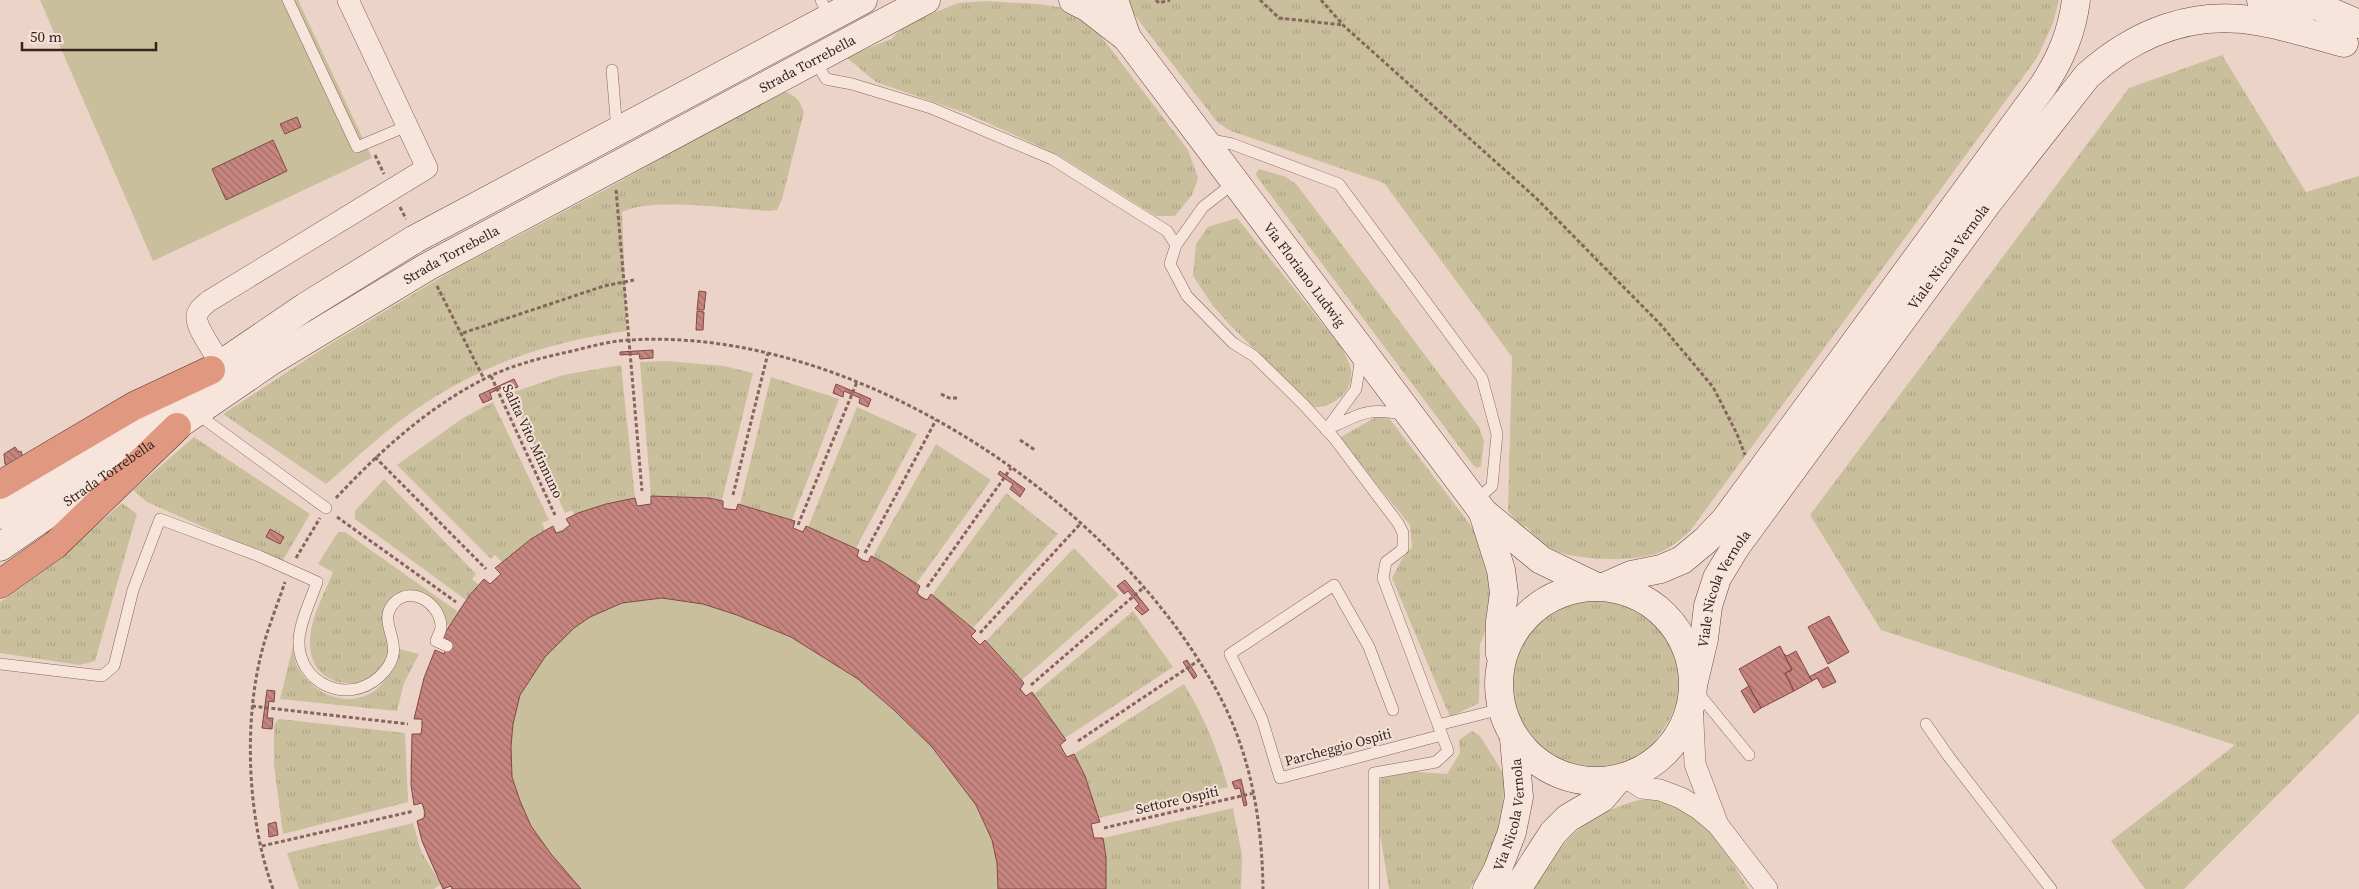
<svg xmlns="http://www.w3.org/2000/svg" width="2359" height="889" viewBox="0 0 2359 889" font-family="'Source Serif 4',serif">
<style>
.grass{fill:url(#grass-tufts)}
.garden{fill:#c9bf9c}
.building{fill:url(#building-back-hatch);stroke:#834845}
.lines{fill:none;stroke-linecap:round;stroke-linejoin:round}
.service-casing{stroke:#86655e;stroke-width:12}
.minor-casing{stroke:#86655e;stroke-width:22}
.secondary-casing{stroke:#684741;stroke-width:29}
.trunk-casing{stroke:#543531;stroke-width:29}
.path{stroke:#86655e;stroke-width:3;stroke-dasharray:4 2.5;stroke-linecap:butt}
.service{stroke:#f7e4da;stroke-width:11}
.minor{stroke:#f7e4da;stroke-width:21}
.secondary{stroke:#f7e4da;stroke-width:28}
.trunk{stroke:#e09980;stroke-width:28}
.labels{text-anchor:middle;stroke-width:4;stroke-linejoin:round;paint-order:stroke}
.street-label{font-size:14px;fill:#372320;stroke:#f3e1d6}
</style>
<defs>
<pattern id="grass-tufts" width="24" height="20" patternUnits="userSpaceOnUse" patternTransform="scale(1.25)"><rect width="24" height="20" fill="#c9bf9c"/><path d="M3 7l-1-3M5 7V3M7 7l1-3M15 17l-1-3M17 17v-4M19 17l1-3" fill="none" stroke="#ada486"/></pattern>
<pattern id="building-back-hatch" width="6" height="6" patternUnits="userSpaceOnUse" patternTransform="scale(1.25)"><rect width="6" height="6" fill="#c78580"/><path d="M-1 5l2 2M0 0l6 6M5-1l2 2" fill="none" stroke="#a26c68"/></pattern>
</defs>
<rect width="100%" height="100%" fill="#ebd4c7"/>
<path class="grass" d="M1123,0H2059L2053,23L2037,58L1690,531C1680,540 1671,548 1658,553C1634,562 1574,561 1552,549C1541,543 1534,535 1526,526L1522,528L1508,511L1512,357L1384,183L1231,131L1217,122Z
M986,1L1037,4L1073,9L1100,35L1188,150L1198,178L1192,195L1175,216H1156L1058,155L968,114L876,82L846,57L891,39L906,24L958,3Z
M2222,55L2306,192L2359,176V713L2184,889H2145L2111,841L2235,745L1881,630L1810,515L2129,88Z
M786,92C797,96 800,102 804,112L782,199L777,210L768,211C731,209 653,197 622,212L627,331C553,341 488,362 424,404C389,426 358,457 326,484L223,414L327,346L455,269L610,187L776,93Z
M1259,169L1286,177L1297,185L1479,427L1484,441L1481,466L1477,468L1473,465L1257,177L1256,174Z
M1237,218L1342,348C1345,355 1350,363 1351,370C1355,391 1331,409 1313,407L1230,325L1213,306L1193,276L1196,244L1208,227Z
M667,361L724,366L753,373L722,500L697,496H651L640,362Z
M621,365L635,498L606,504L574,515L572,510L565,513L511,393L563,375Z
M771,377L839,399L792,520L740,504Z
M493,402L549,520L542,523L545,530L520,547L502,562L495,555L491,559L397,465L463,418Z
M857,407L917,434L856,548L808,527Z
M1376,417L1389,418L1469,523L1489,556L1493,614L1480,644L1479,703L1450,717L1392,578L1402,559L1412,547L1410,525L1339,438Z
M194,437L310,514L282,562L147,502L133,490Z
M936,444L991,480L916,584L873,556Z
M384,479L476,574L472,579L479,585L466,600L355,519V511Z
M1006,493L1058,534L973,628L932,595Z
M122,503L137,514L95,661L80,665L0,653V602L50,566Z
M340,532H345L457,611L449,626L444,623C442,610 439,605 429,597L390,603C390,619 394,641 388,656C371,697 311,690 310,645C309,620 324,595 333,572L318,564L336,535Z
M1074,548L1119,595L1022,680L986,641Z
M1612,598C1620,600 1630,602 1637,606C1691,640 1694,688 1658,737C1647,752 1633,767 1615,772C1600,775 1580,768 1567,765C1546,759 1525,741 1518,720C1512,705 1509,668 1516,654C1524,636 1543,616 1560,608C1576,601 1595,600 1612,598Z
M1133,611L1173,667L1065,738L1034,694Z
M293,646C294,653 295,662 298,668C313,694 347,709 374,691C387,683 394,663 399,649L419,654L404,683L397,711L280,699Z
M1184,684C1205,719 1217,748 1228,787L1099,818L1085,776L1074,754Z
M279,719L405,733L408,802L283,834L274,765V724Z
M1472,731L1480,736L1505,776L1502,820L1488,857L1470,889H1389L1380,834L1374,773L1392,770L1447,774L1460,753L1459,740Z
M1639,800C1652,800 1669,798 1681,805C1712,823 1730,860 1749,889H1533C1563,840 1581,816 1639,800Z
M1233,808L1242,855L1241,889H1106V857L1103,838Z
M413,823L421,851L441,884L434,889H299L287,853Z"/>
<path class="garden" d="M40,0H298L372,158L153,261Z
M651,496H697L723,501V508L736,510L738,504L795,521L793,528L803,532L806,526L859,550L857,556L868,562L871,556L920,586L917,592L927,600L931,594L976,631L971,636L981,645L985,640L1024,683L1020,689L1026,696L1032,692L1066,740L1060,745L1067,757L1074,754L1085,776L1100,822L1091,824L1094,838H1103L1106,857V889H452L451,886L443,889L428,857L417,821L424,818L422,803L414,805L410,767L412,734L421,733L422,720L414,719L435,650L444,653L450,641L443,636L456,613L484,579L490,584L500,574L495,568L520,547L553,526L556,533L569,525L566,519L606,504L635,498L637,506L651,504Z"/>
<path class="building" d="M297,117L301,127L285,134L280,124Z
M273,140L287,171L226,200L212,169Z
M699,291L706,292L704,310H697Z
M697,311L704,312L703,330H696Z
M653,350V358L640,359L639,354L620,355V352Z
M514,379L518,387L508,390L506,386L490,393L492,399L483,403L479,395Z
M836,384L871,399L868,407L859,403L860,398L844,391L843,397L833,393Z
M15,447L19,452L21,451L23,458L9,466L5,464L4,454Z
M1000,471L1025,489L1020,497L1010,489L1013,484L998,474Z
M651,496L709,498L723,501V508L727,509L736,510L738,504L795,521L793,528L803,532L806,526L859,550L857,556L862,560L868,562L871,556L883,562L920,586L917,593L921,597L927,600L931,594L976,631L971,636L980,645L985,640L1024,683L1020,689L1026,696L1032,692L1066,740L1060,745L1065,754L1067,757L1074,754L1085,776L1100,822L1091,824L1094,838H1103L1106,857V889H998L997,863L992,840L976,805L932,747L894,710L858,679L791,637L737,615L703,604L662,598L622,603L590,617L574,628L545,657L520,695L513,724L511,746L512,777L520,801L531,826L551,854L581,889H452L451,886L443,889L422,841L417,821L424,818L425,812L422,803L414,805L411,785L412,734H421L422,727V719H414L424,678L435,650L444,654L450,641L443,636L469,596L484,579L490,584L501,574L495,568L531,539L553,526L556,533L563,531L570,525L566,519L578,513L606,504L635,498L637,506L651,504Z
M270,529L284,537L280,544L266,537Z
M1125,580L1149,610L1142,615L1135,608L1139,604L1128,591L1124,594L1117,586Z
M1829,616L1849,652L1828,664L1808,627Z
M1780,646L1792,670L1785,673L1794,691L1761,708L1739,669Z
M1796,651L1812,681L1794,691L1785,673L1792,670L1784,654L1787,656Z
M1187,660L1197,676L1194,679L1183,662Z
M1828,667L1836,682L1823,688L1817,678L1812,681L1809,677Z
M1749,686L1761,708L1754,713L1741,691Z
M267,690L275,691L274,702L269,701L267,718H273L272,729L262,728Z
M1241,779L1247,805L1244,806L1240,788L1235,789L1232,782Z
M276,822L278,835L269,837L268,824Z"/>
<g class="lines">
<g class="service-casing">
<path id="service" d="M288,0L357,147L407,126
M821,0L830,18
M814,59L826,79L852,84L931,108L1052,159L1167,231L1176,245L1170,264L1187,296L1233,343L1254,356L1303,404L1334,438L1398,523L1403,533V549L1386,562L1383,578L1448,751L1436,762L1374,773V889
M612,70L617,131
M1207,139L1232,144L1339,184L1482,378L1497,434L1492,486L1475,501
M1176,245L1203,207L1235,182
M196,413L326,508
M1330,428C1361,413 1370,407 1405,415
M1326,430L1356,389L1361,357
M0,664L102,676L114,666L133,590L160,519L259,556L317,582C311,600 300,621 299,640C297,683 347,706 379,677C414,645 372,625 395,602C413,585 441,605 441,627C441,631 437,637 436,641L447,646
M1694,688L1749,755
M1393,710L1369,647L1334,585L1230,654L1262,719L1280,778L1442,735
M1926,724L1949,757L2051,889
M1438,725L1501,709"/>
</g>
<g class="minor-casing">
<path id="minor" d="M220,363C215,353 195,327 197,316C198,309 204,305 209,301L427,168L348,0
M1692,701L1695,764L1718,825
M1626,777L1642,788L1660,790L1681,798L1699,809L1718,825L1767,889"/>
</g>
<g class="secondary-casing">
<g id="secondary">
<path id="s1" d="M1073,0L1087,7L1127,38L1483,512L1541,560L1595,586"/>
<path d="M1114,0L1127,38"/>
<path d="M2261,0L2299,21"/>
<path d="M2303,0L2359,24"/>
<path d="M1483,513L1501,570L1504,593L1500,622V654"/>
<path d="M0,515L305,307L415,239L863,0"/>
<path id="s2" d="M0,547L271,361L427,267L926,0"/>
<path d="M1606,586L1631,575L1661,569L1682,560L1706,540L1725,520L2043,86C2061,58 2072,32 2076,0"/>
<circle cx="1596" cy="684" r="97"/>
<path id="s3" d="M1694,681L1704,639L1708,606L1717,578L1735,548L1989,201L2087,76C2136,32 2195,9 2262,22C2290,27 2317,36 2344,43"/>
<path id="s4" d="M1487,889L1497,871L1512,832L1519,797L1514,738"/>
<path d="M1517,889L1553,833L1568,818L1602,798L1618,779"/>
</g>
</g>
<g class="trunk-casing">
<path id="trunk" d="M0,485L134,406L211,370
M0,584L55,545L177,427"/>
</g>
<path class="path" d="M1156,0L1159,3L1170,0
M1260,0L1279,18L1343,25
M1321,0L1344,26L1536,198L1661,325L1713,387L1737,434L1745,455
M375,155L384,174
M616,190L642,491
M400,207L406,219
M437,286L484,379
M463,333L604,286L634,280
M491,376L555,515
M941,394L949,398H959
M1020,440L1035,450
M375,457L486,569
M733,495L768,353
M336,498C379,452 427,408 484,379C509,366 540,358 568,352C589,347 609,341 630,340C853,326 1114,500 1218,693C1251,754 1262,821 1263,889
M337,517L456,602
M798,525L857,382
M865,553L936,420
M296,558L320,518
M927,587L1011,468
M980,633L1081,523
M1031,685L1143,588
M252,706L408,724
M1078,741L1198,661
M1104,828L1254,793
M262,846L414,811
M273,889C247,818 243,720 263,647C269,625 278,603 285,582"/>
<use href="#service" class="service"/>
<use href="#minor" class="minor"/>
<use href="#secondary" class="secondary"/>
<use href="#trunk" class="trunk"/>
</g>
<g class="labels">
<g class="street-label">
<text dy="5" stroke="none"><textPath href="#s2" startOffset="942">Strada Torrebella</textPath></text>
<text dy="5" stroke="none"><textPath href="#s2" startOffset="538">Strada Torrebella</textPath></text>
<text dy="5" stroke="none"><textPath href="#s3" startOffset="502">Viale Nicola Vernola</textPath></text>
<text dy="5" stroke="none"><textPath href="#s1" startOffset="362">Via Floriano Ludwig</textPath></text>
<text transform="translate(533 441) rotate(65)" y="5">Salita Vito Minnuno</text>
<text dy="5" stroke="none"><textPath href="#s2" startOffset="132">Strada Torrebella</textPath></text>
<text dy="5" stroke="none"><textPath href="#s3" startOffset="98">Viale Nicola Vernola</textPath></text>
<text transform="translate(1338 747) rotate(-15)" y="5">Parcheggio Ospiti</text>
<text transform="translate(1177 800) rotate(-13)" y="5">Settore Ospiti</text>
<text dy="5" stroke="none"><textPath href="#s4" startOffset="79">Via Nicola Vernola</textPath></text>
</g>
</g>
<path d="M22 42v8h134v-8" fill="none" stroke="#372320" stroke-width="2.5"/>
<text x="30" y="42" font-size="15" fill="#372320" stroke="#f3e1d6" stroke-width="4" paint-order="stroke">50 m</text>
</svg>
